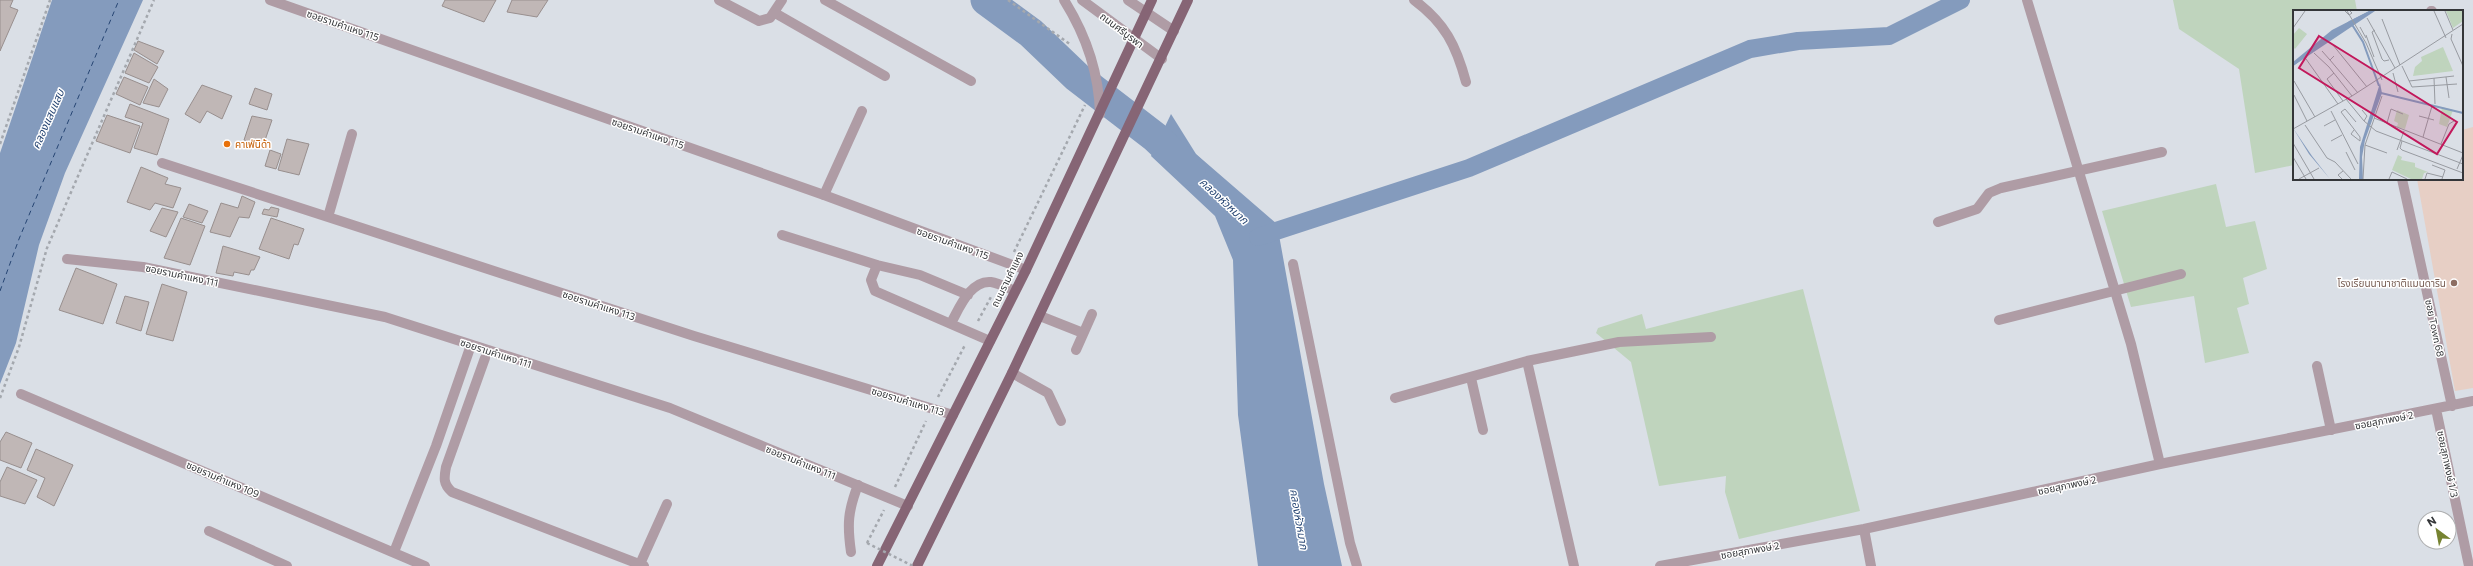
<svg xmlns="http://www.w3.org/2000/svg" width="2473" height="566" viewBox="0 0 2473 566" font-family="Commissioner,'Noto Sans Thai',sans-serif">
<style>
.education{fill:#e7cfc5}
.green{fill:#bfd4bd}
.water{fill:#849bbd}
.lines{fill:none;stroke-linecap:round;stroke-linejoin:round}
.canal{stroke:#849bbd;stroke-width:18}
.river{stroke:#849bbd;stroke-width:31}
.ferry{stroke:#264573;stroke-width:1;stroke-dasharray:5 4;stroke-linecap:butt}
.building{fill:#c0b7b6;stroke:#988f8e}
.path{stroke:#a4a8ae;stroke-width:2.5;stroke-dasharray:3 3;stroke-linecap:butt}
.service{stroke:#af9ca5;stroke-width:10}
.minor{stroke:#af9ca5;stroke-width:10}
.tertiary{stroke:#af9ca5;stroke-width:10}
.primary{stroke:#866575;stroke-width:10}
.path-bridge{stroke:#a4a8ae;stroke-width:2.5;stroke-dasharray:3 3;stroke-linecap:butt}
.food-dot{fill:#e8710a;stroke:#fff;stroke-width:1.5}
.education-dot{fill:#8d6e63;stroke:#fff;stroke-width:1.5}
.labels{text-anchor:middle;stroke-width:3;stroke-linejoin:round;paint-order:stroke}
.street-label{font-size:10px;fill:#343639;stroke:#fff}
.food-label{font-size:10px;fill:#c56008;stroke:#fff;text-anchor:start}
.education-label{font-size:10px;fill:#785e54;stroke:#fff;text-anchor:end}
.water-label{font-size:11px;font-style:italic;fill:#264573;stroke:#fff}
.inset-river{fill:none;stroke:#849bbd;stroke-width:2}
.inset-road{fill:none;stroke:#989ba1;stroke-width:1}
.view{fill:#c2185b;fill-opacity:0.15;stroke:#c2185b;stroke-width:2}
.inset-edge{fill:none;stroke:#343639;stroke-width:2}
</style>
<rect width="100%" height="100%" fill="#dadfe6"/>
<path class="education" d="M2473,127V388L2455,391L2417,179H2462V130Z"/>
<path class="green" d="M2173,0H2355L2357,11H2294V165L2255,173L2239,69L2179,29Z
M2216,184L2226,227L2255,221L2267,269L2243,278L2249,304L2237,308L2249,353L2205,363L2194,296L2131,307L2102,211Z
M1803,289L1860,511L1739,539L1725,492L1726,476L1659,486L1631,362L1596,333L1598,328L1642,314L1646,329Z"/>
<path class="water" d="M52,0H143L65,173L39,245L16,343L0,384V153Z
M1171,114L1196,154L1277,224L1324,484L1342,566H1258L1238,415L1233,260L1215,216L1151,156Z"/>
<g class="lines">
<path class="canal" d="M1258,237L1469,168L1750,49L1798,41L1889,36L1961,0"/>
<path class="river" d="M986,0L1031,33L1077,77L1155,137L1190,170"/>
<path class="ferry" d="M0,291L19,239L119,0"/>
</g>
<path class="building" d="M0,0H13L10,7L18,10L0,51Z
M445,0H496L484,22L442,6Z
M512,0H548L537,17L507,12Z
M138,41L164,51L157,64L134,50Z
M134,53L158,67L149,83L125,73Z
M124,77L148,87L140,105L116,94Z
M154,79L168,89L159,107L143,103Z
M202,85L232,96L222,119L207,111L200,123L185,114Z
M255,88L272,94L267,110L249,104Z
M130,104L169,119L157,155L134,148L143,123L125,117Z
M107,115L140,126L130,153L96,141Z
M252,116L272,120L263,146L244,140Z
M287,139L309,144L299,175L278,170Z
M270,150L281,154L276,169L265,166Z
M141,167L168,178L165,184L181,188L173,208L155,203L150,210L127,202Z
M242,196L255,202L249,218L239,217L230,237L210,232L221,203L238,208Z
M189,204L208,211L202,223L183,217Z
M271,207L279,209L277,217L262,214L264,209L269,210Z
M162,208L178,212L166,237L150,231Z
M181,218L205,226L190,265L164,258Z
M271,218L304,229L298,245L294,244L289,259L259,249Z
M223,246L260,257L254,270H251L249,275L234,272L233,276L216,273Z
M76,268L117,284L103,324L59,310Z
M162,284L187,292L173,341L146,334Z
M125,296L149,302L141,331L116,323Z
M6,432L32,443L21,468L0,460V442Z
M36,449L73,465L54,506L37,497L45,478L27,470Z
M7,467L37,480L25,504L0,496V482Z"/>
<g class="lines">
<path class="path" d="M1008,0L1071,45
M0,144L50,0
M1014,252L1085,105
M978,321L992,295
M938,397L965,345
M0,398L19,347L47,248L154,0
M895,487L926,421
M867,543L884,510"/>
<path class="service" d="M719,0L759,21L770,18L782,0
M825,0L971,81
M775,13L885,76
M824,195L862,111
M782,235L877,265L920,275L968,295
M877,265L871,280L875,291L990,341
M2114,291L2181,274
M1040,316L1083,333
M951,323C959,309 970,280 991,282C998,283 1008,288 1015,291
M1076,350L1092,314
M2317,366L2331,430
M1012,373L1048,393L1061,421
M1471,378L1483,430
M209,531L287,566
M851,552C847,524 848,511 858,485
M640,564L667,504"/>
<path class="minor" d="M270,0L824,195L1026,270
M1414,0C1445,23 1456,45 1466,82
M2027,0L2131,344L2160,464
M2431,11H2432
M352,134L328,217L694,336L953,415
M162,163L328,217
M2402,179L2452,406
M1938,222L1977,209L1989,193L2001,188L2162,152
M67,259L143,267L385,317L670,408L908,506
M1293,264L1350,543L1357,566
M1999,320L2114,291
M485,358L446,467C444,478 443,484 452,492L644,566
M21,394L425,566
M1395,398L1527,361
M2436,409L2469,566
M1864,529L1871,566
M394,552L436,446L471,345
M1574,566L1527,361L1619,342L1711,337
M1660,566L1864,529L2160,464L2473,401"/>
<path class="tertiary" d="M1064,0C1086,35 1099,73 1100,114
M1082,0L1162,59
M1128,0L1174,31"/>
<path class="primary" d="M877,566L1026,270L1152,0
M917,566L1012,373L1188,0"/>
<path class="path-bridge" d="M867,543L913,566"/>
</g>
<circle class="food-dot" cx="227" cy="144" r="4"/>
<circle class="education-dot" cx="2454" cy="283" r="4"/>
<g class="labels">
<g class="street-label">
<text transform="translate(343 25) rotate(19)" y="4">ซอยรามคำแหง 115</text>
<text transform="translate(1122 30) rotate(37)" y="4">ถนนศรีบูรพา</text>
<text transform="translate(648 133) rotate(19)" y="4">ซอยรามคำแหง 115</text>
<text transform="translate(953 243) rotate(20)" y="4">ซอยรามคำแหง 115</text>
<text transform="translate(182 275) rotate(12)" y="4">ซอยรามคำแหง 111</text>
<text transform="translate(1007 279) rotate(-64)" y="4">ถนนรามคำแหง</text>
<text transform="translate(599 305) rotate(18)" y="4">ซอยรามคำแหง 113</text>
<text transform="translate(2435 328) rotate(78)" y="4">ซอย Town 68</text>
<text transform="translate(496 353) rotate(18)" y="4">ซอยรามคำแหง 111</text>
<text transform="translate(908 401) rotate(17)" y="4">ซอยรามคำแหง 113</text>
<text transform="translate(2384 420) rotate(-11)" y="4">ซอยสุภาพงษ์ 2</text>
<text transform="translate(801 462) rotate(22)" y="4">ซอยรามคำแหง 111</text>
<text transform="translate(2448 464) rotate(78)" y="4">ซอยสุภาพงษ์ 1/3</text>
<text transform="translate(223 479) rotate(23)" y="4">ซอยรามคำแหง 109</text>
<text transform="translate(2067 485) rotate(-12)" y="4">ซอยสุภาพงษ์ 2</text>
<text transform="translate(1750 550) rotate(-10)" y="4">ซอยสุภาพงษ์ 2</text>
</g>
<g class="food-label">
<text x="235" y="148">คาเฟ่นิด้า</text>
</g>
<g class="education-label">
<text x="2446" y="287">โรงเรียนนานาชาติแมนดาริน</text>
</g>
<g class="water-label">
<text transform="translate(48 119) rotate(-66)" y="4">คลองแสนแสบ</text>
<text transform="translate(1224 201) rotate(43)" y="4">คลองหัวหมาก</text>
<text transform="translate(1299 519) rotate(80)" y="4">คลองหัวหมาก</text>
</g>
</g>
<g transform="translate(2293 10)">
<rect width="170" height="170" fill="#dadfe6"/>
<path d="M153,1H169L170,11L160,18ZM6,18L14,24L2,39L0,37V25ZM150,37L160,61L120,66L122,57L129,51L128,47ZM149,97L160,100L154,117L146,114ZM104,100L116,105L112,119L104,117L105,113L101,111ZM105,145L109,147L108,150L122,153V157L135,162L131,163L129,169H118L99,160Z" fill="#bfd4bd"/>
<path d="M76,1H82L0,56V52L39,20ZM87,73L89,83L72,130L69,147L70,169H66L67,137ZM0,118L19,146L37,169L16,144Z" fill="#849bbd"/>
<path class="inset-river" d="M61,10L79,1M58,13L70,32L86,76M0,55L58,11M88,83L170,103"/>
<path class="inset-road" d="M52,1L56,5L59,3L57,1M54,1L73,33L89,70M141,1L153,28M152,1L160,20M74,8L102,58M89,9L107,55M67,17L73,28M0,18L12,1M82,20L79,22L89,49L91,51L96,50M159,24L158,29L170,56M73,25L81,47M40,35L74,77M29,41L37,50M21,43L36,57L59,86M41,46L37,50L65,83M13,49L45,94M109,56L119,77L164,74M41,63L34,69L50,91M100,63L105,82M153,67L156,88M141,68L142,94M1,71L22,107M116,71L161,66M1,85L14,111M53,89L71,111L83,121L170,154M69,100L74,106L71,111M38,101L65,154M126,106L141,110M81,108L170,143M94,113L98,99L110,104M12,115L34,148L42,152L58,169M31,116L42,110M0,119L59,86L170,14M61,120L58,124L67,131V127L48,102L52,99L63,112M130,127L139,96M38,131L49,125M109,131L107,138L109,140L170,163M0,133L21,169M148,134L156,114L161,111M72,135L94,143M104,140L111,121M53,142L62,160M0,147L13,169M139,155L152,160L149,169M164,159L170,145M6,169L26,158M49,169L45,165L50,161M70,169L72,135L89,86M96,169L99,162L114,169M132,169L134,163L150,167"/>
<path class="view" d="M26,26L164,112L144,144L6,58Z"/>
<rect width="170" height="170" class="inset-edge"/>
</g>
<g transform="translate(2437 530) rotate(328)"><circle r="19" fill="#ffffff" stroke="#aeafb0"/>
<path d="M0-3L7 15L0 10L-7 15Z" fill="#768331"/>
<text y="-6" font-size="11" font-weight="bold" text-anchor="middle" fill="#343639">N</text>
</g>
</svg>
